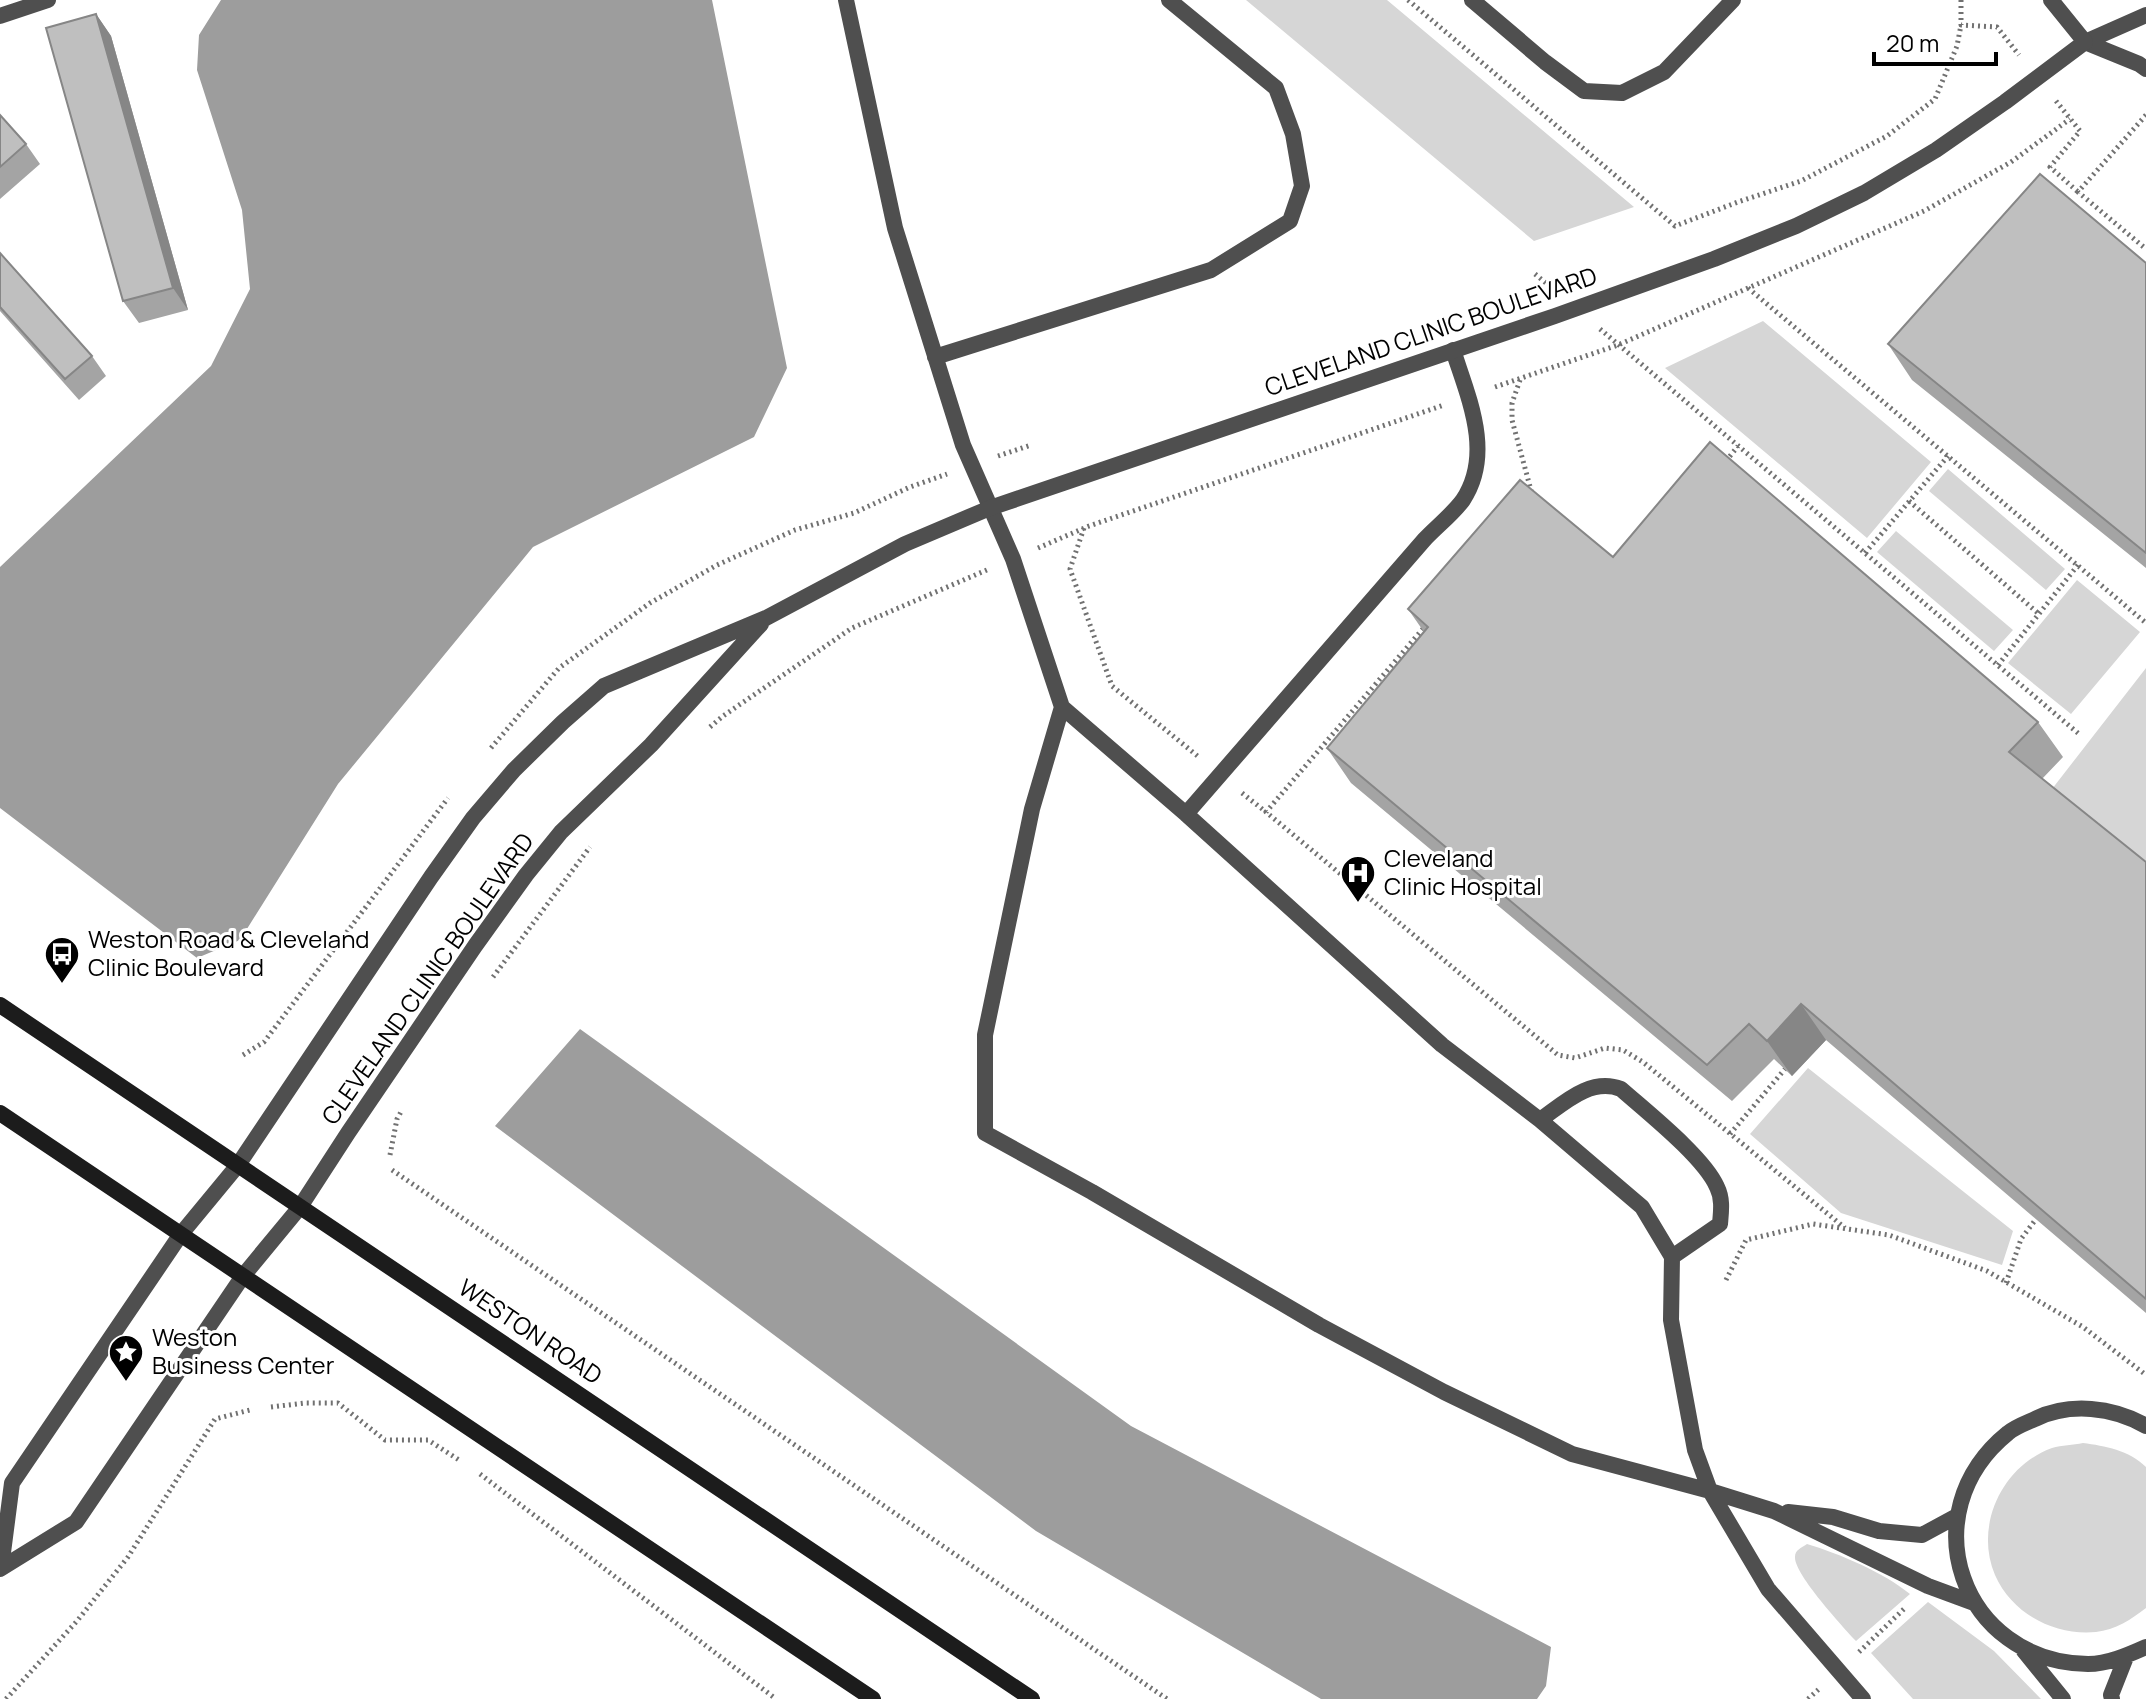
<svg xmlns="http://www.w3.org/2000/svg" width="2146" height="1699" viewBox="0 0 2146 1699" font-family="Manrope,sans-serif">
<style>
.green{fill:#d6d6d6}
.water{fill:#9d9d9d}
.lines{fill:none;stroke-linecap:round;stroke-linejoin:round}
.path{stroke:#717171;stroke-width:5;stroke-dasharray:2 4;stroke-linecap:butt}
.service{stroke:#4f4f4f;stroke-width:16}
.minor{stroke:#4f4f4f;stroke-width:16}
.secondary{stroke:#1c1c1c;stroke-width:16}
.wall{fill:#a4a4a4}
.shaded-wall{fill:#868686}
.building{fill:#bfbfbf;stroke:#868686;stroke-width:2}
.labels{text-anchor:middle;stroke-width:6;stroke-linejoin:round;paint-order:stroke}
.street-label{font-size:24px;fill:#000;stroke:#fff}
.poi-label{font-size:24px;fill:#000;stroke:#fff;text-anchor:start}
</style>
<rect width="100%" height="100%" fill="#fff"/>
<path class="green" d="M1246,0H1387L1634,207L1534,241Z
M1763,321L1931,462L1867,538L1665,368Z
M1948,469L2065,569L2046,590L1929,491Z
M1896,531L2013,630L1994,651L1877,552Z
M2077,580L2140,632L2071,714L2008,663Z
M2146,668V861L2052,789Z
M1808,1068L2013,1231L2002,1265L1841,1213L1750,1134Z
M2083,1443C2105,1446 2129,1450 2146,1467V1608C2132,1619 2115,1630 2096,1632C2055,1636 2012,1614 1995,1575C1974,1526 2002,1466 2052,1448C2062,1445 2073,1445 2083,1443Z
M1807,1544C1840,1554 1883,1572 1910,1594L1856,1641C1843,1627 1794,1574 1795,1557C1795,1550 1801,1548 1807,1544Z
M1928,1602L1994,1651L2041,1699H1913L1871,1653Z"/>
<path class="water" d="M221,0H712L787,368L754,437L533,547L338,784L240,940L197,958L0,808V567L211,366L250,289L242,210L197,70L199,35Z
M580,1029L1131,1426L1551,1647L1546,1686L1537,1699H1321L1036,1531L495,1126Z"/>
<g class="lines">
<path class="path" d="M1408,0L1675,226L1738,202L1801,181L1887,136L1935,99L1957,46L1961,25
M1961,0V25L1997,27L2019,55
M2056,101L2080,131L2050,167L2078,192
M2146,115L2078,192L2146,249
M1535,274L1552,288
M1748,288L2146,623
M1600,329L2079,734
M1520,380L1512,403V420L1532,494
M1495,387L1618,345L1924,211L2011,162L2070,119
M998,456L1031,445
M1726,461L1738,446
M1909,501L2039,614
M1084,528L1070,569L1112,686L1200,758
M1038,548L1089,526L1444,405
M1865,553L1948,456
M1427,624L1266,812L1558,1055L1575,1058L1605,1048L1623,1050L1643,1062L1845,1228
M1998,665L2078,565
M710,727L723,716L852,628L989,569
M491,748L559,668L650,603L717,565L795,530L854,513L910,487L947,474
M1242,793L1266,812
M493,977L590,847
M243,1055L264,1042L448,798
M1730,1134L1785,1069
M390,1155L397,1119L402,1110
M392,1170L1167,1699
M1726,1280L1746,1240L1813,1224L1889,1235L1987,1271L2083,1327L2146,1375
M2006,1283L2021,1239L2036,1219
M271,1407L305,1403H338L385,1440H428L459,1460
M480,1474L776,1699
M1859,1652L1906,1607
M6,1699L77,1621L128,1557L215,1419L250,1410
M1808,1699L1819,1689"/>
<path class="service" d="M846,0L895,228L963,445L1013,559L1062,707L1186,814L1442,1045L1540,1120L1642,1207L1672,1257L1671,1320L1695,1450L1710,1491L1768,1589L1863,1699
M1472,0L1545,62L1584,91L1622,93L1664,72L1733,0
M0,16L48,0
M2085,42L2139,64L2146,69
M2085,42L2146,15
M935,357L1211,270L1290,221L1302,186L1293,134L1276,88L1169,0
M1062,707L1032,809L985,1035V1133L1092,1192L1319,1325L1444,1392L1572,1454L1710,1491L1774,1511L1928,1586L1974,1603
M1186,814L1424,540C1436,527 1453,514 1463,500C1494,453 1468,397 1453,350
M1540,1120C1563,1104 1590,1077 1621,1089C1647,1112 1704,1157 1717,1187C1723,1199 1721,1212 1720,1224L1672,1257
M2146,1426C2113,1407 2070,1402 2035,1419C2026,1423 2015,1427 2008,1433C1909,1513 1961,1662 2088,1664C2108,1664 2128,1655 2146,1647
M1788,1512L1833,1517L1879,1531L1922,1535L1957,1516
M2024,1651L2063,1699
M2112,1699L2111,1695L2126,1657"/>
<path class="minor" d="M1,1568L12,1483L181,1234L238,1165L431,877L473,818L514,770L563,722L604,686L766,618L905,544L990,508L1555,316L1714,259L1796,226L1864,193L1936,150L2005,102L2085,42L2051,0
M0,1569L76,1522L243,1276L300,1207L348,1133L475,946L526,875L561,832L651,745L761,624"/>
<path class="secondary" d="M0,1005L1032,1699
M0,1113L873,1699"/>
</g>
<path class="wall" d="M96,14L111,36L188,310L139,323L123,301Z
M0,115L26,144L40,164L0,199Z
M0,253L92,356L106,376L79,400L0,311Z
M2146,263V568L1912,380L1888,344Z
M1613,557L2038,722L2063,757L2042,779L2146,862V1313L1826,1040L1792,1076L1774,1059L1732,1101L1351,783L1327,748L1424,632L1408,609Z"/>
<path class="shaded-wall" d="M96,14L111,36L188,310L173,288Z
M1801,1004L1826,1040L1792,1076L1767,1041Z"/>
<path class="building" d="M96,14L173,288L123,301L46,28Z
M0,115L26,144L0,167Z
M2040,174L2146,263V553L1888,344Z
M0,253L92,356L65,379L0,307Z
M1710,442L2038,722L2009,752L2146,862V1299L1801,1004L1767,1041L1749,1024L1707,1065L1327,748L1428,627L1408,609L1520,480L1613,557Z"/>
<defs>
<g id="hospital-pin" transform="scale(1.8)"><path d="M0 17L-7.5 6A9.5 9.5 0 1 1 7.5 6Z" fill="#000" stroke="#fff"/><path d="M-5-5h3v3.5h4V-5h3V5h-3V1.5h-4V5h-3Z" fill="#fff"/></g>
<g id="bus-pin" transform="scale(1.8)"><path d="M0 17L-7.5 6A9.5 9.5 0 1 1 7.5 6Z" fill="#000" stroke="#fff"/><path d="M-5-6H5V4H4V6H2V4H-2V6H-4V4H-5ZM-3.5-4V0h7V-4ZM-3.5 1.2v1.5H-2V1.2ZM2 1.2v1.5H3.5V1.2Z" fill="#fff"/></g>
<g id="sight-pin" transform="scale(1.8)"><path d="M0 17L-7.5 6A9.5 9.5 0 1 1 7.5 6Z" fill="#000" stroke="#fff"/><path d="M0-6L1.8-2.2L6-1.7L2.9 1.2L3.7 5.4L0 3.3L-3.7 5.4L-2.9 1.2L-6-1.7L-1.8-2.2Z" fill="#fff"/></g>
</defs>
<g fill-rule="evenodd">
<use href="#hospital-pin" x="1358" y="873"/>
<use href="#bus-pin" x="62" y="954"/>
<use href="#sight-pin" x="126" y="1352"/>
</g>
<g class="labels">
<g class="street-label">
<text transform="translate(1431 332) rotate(-19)" y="8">CLEVELAND CLINIC BOULEVARD</text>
<text transform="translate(428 979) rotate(-55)" y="8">CLEVELAND CLINIC BOULEVARD</text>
<text transform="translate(530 1332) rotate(34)" y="8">WESTON ROAD</text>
</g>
<g class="poi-label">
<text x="1384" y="867">Cleveland<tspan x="1384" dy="28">Clinic Hospital</tspan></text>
<text x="88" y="948">Weston Road &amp; Cleveland<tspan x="88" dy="28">Clinic Boulevard</tspan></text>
<text x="152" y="1346">Weston<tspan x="152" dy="28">Business Center</tspan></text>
</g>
</g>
<path d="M1874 52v12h122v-12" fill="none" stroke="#000000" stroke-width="4"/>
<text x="1886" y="52" font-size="24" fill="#000000" stroke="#ffffff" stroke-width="6" paint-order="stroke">20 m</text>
</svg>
